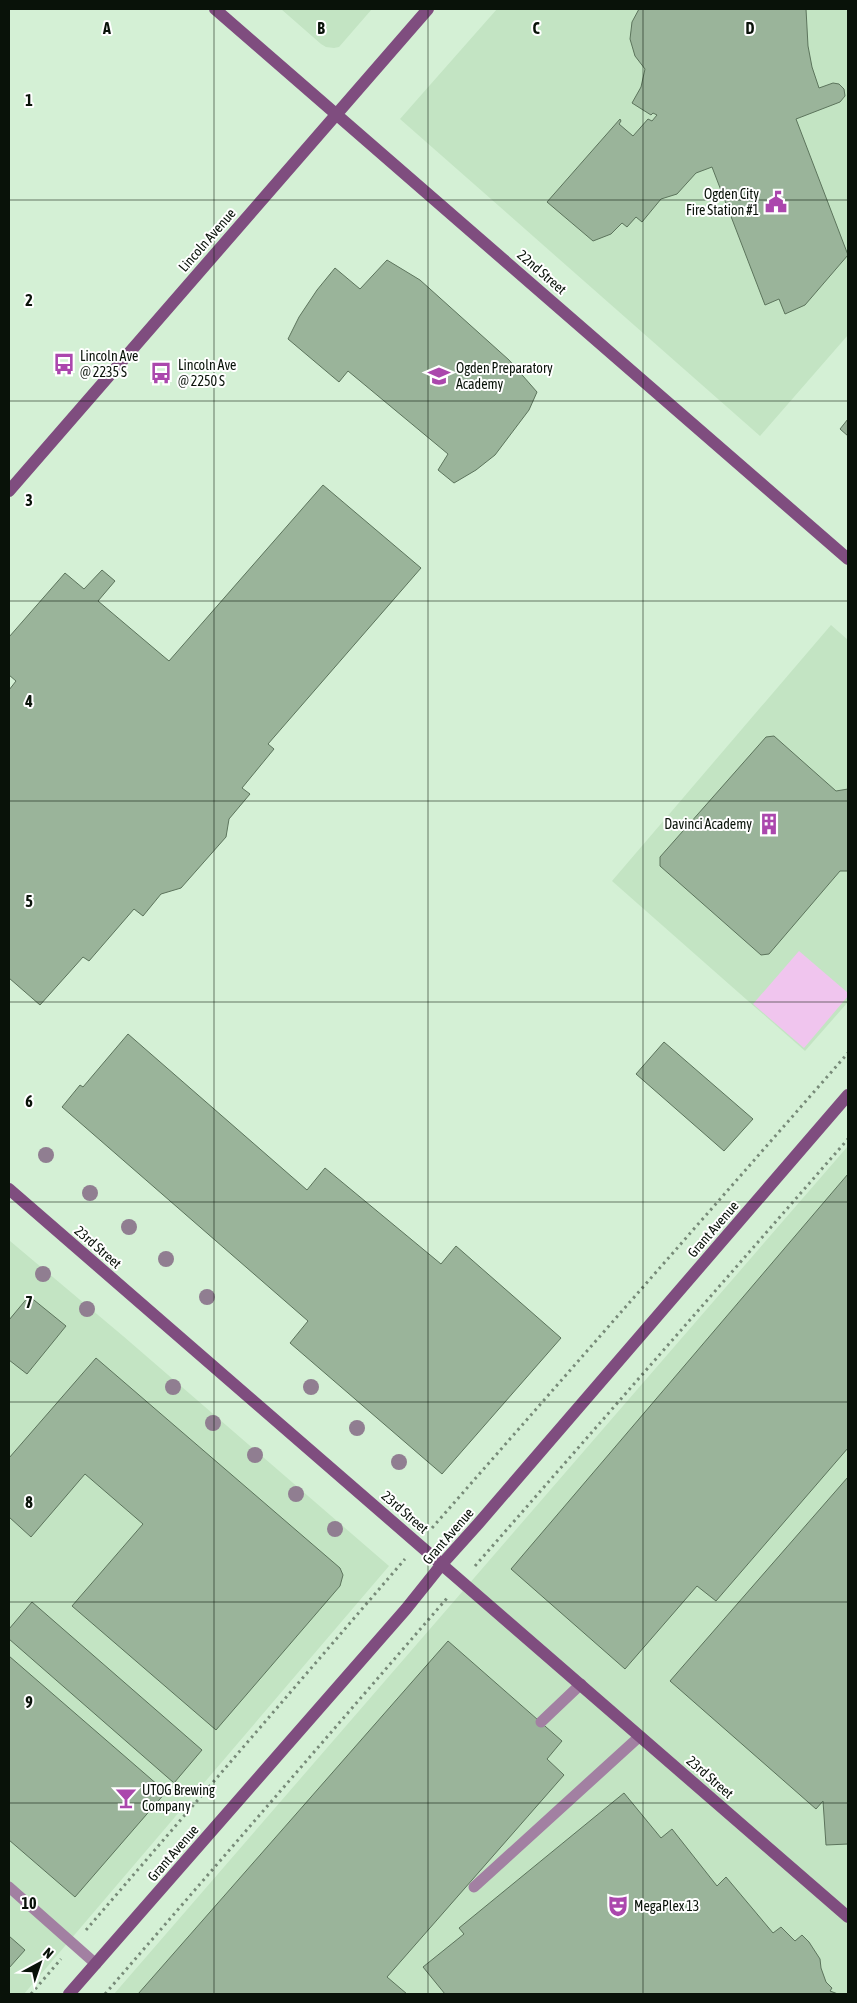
<svg xmlns="http://www.w3.org/2000/svg" width="857" height="2003" viewBox="0 0 857 2003" font-family="'Asap Condensed',sans-serif">
<style>
.built{fill:#c3e4c3}
.green{fill:#f0c5ee}
.building{fill:#9ab49a;stroke:#5c745c}
.lines{fill:none;stroke-linecap:round;stroke-linejoin:round}
.path{stroke:#778a78;stroke-width:3;stroke-dasharray:2.5 4;stroke-linecap:butt}
.lane{stroke:#a280a2;stroke-width:11}
.secondary{stroke:#7f4d7f;stroke-width:12}
.tree{fill:#907e91}
.grid{fill:none;stroke:#091209;stroke-width:1;stroke-opacity:0.55}
.labels{text-anchor:middle;stroke-width:4;stroke-linejoin:round;paint-order:stroke}
.poi-label{font-size:14px;fill:#091209;stroke:#fff;text-anchor:start}
.street-label{font-size:14px;fill:#091209;stroke:#fff}
.grid-label{font-size:16px;text-anchor:middle;font-weight:bold;fill:#091209;stroke:#fff;stroke-width:4;stroke-linejoin:round;paint-order:stroke}
</style>
<rect width="100%" height="100%" fill="#d4f0d5"/>
<path class="built" d="M281,9H372L339,47L334,48L326,47L321,44Z
M497,9H848V335L760,436L400,119Z
M831,625L848,640V1002L805,1051L612,881Z
M848,1146V1994H114Z
M10,1241L123,1336L389,1566L24,1994H9Z"/>
<path class="green" d="M799,951L848,993V996L804,1048L753,1004Z"/>
<path class="building" d="M639,9H806L808,46L812,67L819,88L833,83L839,84L844,89L845,96L840,102L796,119L848,255L805,305L785,314L779,299L765,305L712,167L696,173L677,194L661,199L642,222L636,217L627,227L622,223L611,234L593,241L547,202L620,119L621,121L619,124L633,136L648,119L652,121L657,115L653,113L651,115L632,103L641,87L645,69L635,56L630,39L632,22Z
M387,260L420,280L509,360L537,392L529,410L495,455L476,470L454,483L438,470L448,454L348,371L339,382L288,339L299,317L317,290L335,268L360,289Z
M848,419V436L840,429Z
M323,485L421,568L268,744L274,749L242,788L250,794L229,819L226,837L181,888L161,894L143,916L134,909L89,961L83,957L40,1005L9,978V690L16,681L9,675V637L65,573L84,589L102,570L115,581L98,601L169,661Z
M774,736L836,791L848,789V871H840L769,954L761,955L660,866V857L766,737Z
M128,1034L307,1190L325,1168L441,1264L456,1246L561,1338L442,1474L290,1343L308,1321L62,1107L80,1085L83,1087Z
M664,1042L753,1119L724,1151L636,1074Z
M848,1174V1448L716,1601L697,1586L625,1669L511,1569Z
M29,1296L66,1326L27,1374L9,1360V1320Z
M96,1358L340,1568L343,1575L340,1586L216,1730L72,1606L143,1524L85,1474L31,1537L9,1517V1458Z
M848,1477V1844L826,1845L823,1801L816,1809L670,1681Z
M32,1602L202,1750L174,1783L9,1639V1629Z
M448,1641L562,1741L547,1759L564,1775L387,1977L407,1994H138Z
M9,1656L166,1792L75,1897L9,1840Z
M624,1793L661,1838L672,1829L717,1886L726,1877L773,1933L781,1927L795,1941L802,1935L809,1942L820,1959L821,1968L826,1982L832,1988L830,1991L838,1994H445L423,1967L464,1934L459,1928Z
M9,1936L25,1950L9,1968Z"/>
<g class="lines">
<path class="path" d="M432,1528L848,1053
M475,1566L848,1139
M86,1930L405,1559
M31,1994L61,1959
M105,1994L448,1597"/>
<path class="lane" d="M541,1722L581,1684
M9,1887L96,1964
M474,1887L640,1736"/>
<path class="secondary" d="M215,9L848,559
M9,491L428,9
M9,1189L848,1917
M69,1994L406,1609L442,1564L478,1524L848,1095"/>
</g>
<g class="tree">
<circle cx="46" cy="1155" r="8"/>
<circle cx="90" cy="1193" r="8"/>
<circle cx="129" cy="1227" r="8"/>
<circle cx="166" cy="1259" r="8"/>
<circle cx="43" cy="1274" r="8"/>
<circle cx="207" cy="1297" r="8"/>
<circle cx="87" cy="1309" r="8"/>
<circle cx="173" cy="1387" r="8"/>
<circle cx="311" cy="1387" r="8"/>
<circle cx="213" cy="1423" r="8"/>
<circle cx="357" cy="1428" r="8"/>
<circle cx="255" cy="1455" r="8"/>
<circle cx="399" cy="1462" r="8"/>
<circle cx="296" cy="1494" r="8"/>
<circle cx="335" cy="1529" r="8"/>
</g>
<path class="grid" d="M214,9V1994M428,9V1994M643,9V1994M9,200H848M9,401H848M9,601H848M9,801H848M9,1002H848M9,1202H848M9,1402H848M9,1602H848M9,1803H848"/>
<defs>
<g id="civic-bare" transform="scale(1.725)"><path d="M-.6-6.5H3V-4.5H.6V-3L4-1V1h2V6H-6V1h2V-1L-.6-3ZM-1.2 2.5V6h2.4V2.5Z" fill="#ab47ad" stroke="#fff" stroke-width="2.5" paint-order="stroke"/></g>
<g id="bus-bare" transform="scale(1.725)"><path d="M-5-6H5V4H4V6H2V4H-2V6H-4V4H-5ZM-3.5-4V0h7V-4ZM-3.5 1.2v1.5H-2V1.2ZM2 1.2v1.5H3.5V1.2Z" fill="#ab47ad" stroke="#fff" stroke-width="2.5" paint-order="stroke"/></g>
<g id="school-bare" transform="scale(1.725)"><path d="M0-5L7-2L0 1L-7-2ZM-4 1L0 2.5L4 1V4Q0 6-4 4Z" fill="#ab47ad" stroke="#fff" stroke-width="2.5" paint-order="stroke"/></g>
<g id="building-bare" transform="scale(1.725)"><path d="M-4-6H4V6H1V3H-1V6H-4ZM-2.5-4.3h1.7v1.8h-1.7ZM.8-4.3h1.7v1.8H.8ZM-2.5-1h1.7V.8h-1.7ZM.8-1h1.7V.8H.8Z" fill="#ab47ad" stroke="#fff" stroke-width="2.5" paint-order="stroke"/></g>
<g id="bar-bare" transform="scale(1.725)"><path d="M-6-5H6L.8 .8V4.5H3.5V6h-7V4.5H-.8V.8Z" fill="#ab47ad" stroke="#fff" stroke-width="2.5" paint-order="stroke"/></g>
<g id="theatre-bare" transform="scale(1.725)"><path d="M-5-5.5Q0-4 5-5.5V0Q5 5 0 6Q-5 5-5 0ZM-3.3-2.5H-1v1.5H-3.3ZM1-2.5H3.3v1.5H1ZM-2.8 1Q0 5.5 2.8 1Z" fill="#ab47ad" stroke="#fff" stroke-width="2.5" paint-order="stroke"/></g>
</defs>
<g fill-rule="evenodd">
<use href="#civic-bare" x="776" y="202"/>
<use href="#bus-bare" x="64" y="364"/>
<use href="#bus-bare" x="161" y="373"/>
<use href="#school-bare" x="439" y="376"/>
<use href="#building-bare" x="769" y="824"/>
<use href="#bar-bare" x="126" y="1798"/>
<use href="#theatre-bare" x="618" y="1906"/>
</g>
<g class="labels">
<g class="poi-label">
<text x="759" y="199" text-anchor="end">Ogden City<tspan x="759" dy="16">Fire Station #1</tspan></text>
<text x="80" y="361">Lincoln Ave<tspan x="80" dy="16">@ 2235 S</tspan></text>
<text x="178" y="370">Lincoln Ave<tspan x="178" dy="16">@ 2250 S</tspan></text>
<text x="456" y="373">Ogden Preparatory<tspan x="456" dy="16">Academy</tspan></text>
<text x="752" y="829" text-anchor="end">Davinci Academy</text>
<text x="142" y="1795">UTOG Brewing<tspan x="142" dy="16">Company</tspan></text>
<text x="634" y="1911">MegaPlex 13</text>
</g>
<g class="street-label">
<text transform="translate(207 240) rotate(-49)" y="5">Lincoln Avenue</text>
<text transform="translate(542 272) rotate(41)" y="5">22nd Street</text>
<text transform="translate(713 1229) rotate(-49)" y="5">Grant Avenue</text>
<text transform="translate(98 1247) rotate(41)" y="5">23rd Street</text>
<text transform="translate(405 1512) rotate(41)" y="5">23rd Street</text>
<text transform="translate(448 1536) rotate(-49)" y="5">Grant Avenue</text>
<text transform="translate(710 1777) rotate(41)" y="5">23rd Street</text>
<text transform="translate(173 1853) rotate(-49)" y="5">Grant Avenue</text>
</g>
</g>
<g class="grid-label">
<text x="107" y="34">A</text>
<text x="321" y="34">B</text>
<text x="536" y="34">C</text>
<text x="750" y="34">D</text>
<text x="29" y="106">1</text>
<text x="29" y="306">2</text>
<text x="29" y="506">3</text>
<text x="29" y="707">4</text>
<text x="29" y="907">5</text>
<text x="29" y="1107">6</text>
<text x="29" y="1308">7</text>
<text x="29" y="1508">8</text>
<text x="29" y="1708">9</text>
<text x="29" y="1909">10</text>
</g>
<rect width="857" height="2003" fill="none" stroke="#091209" stroke-width="20"/>
<g transform="translate(40 1963) rotate(40)" stroke="#ffffff" stroke-width="4" paint-order="stroke">
<path d="M0-4L9 19L0 12L-9 19Z" fill="#091209"/>
<text y="-8" font-size="14" font-weight="bold" text-anchor="middle" fill="#091209">N</text>
</g>
</svg>
